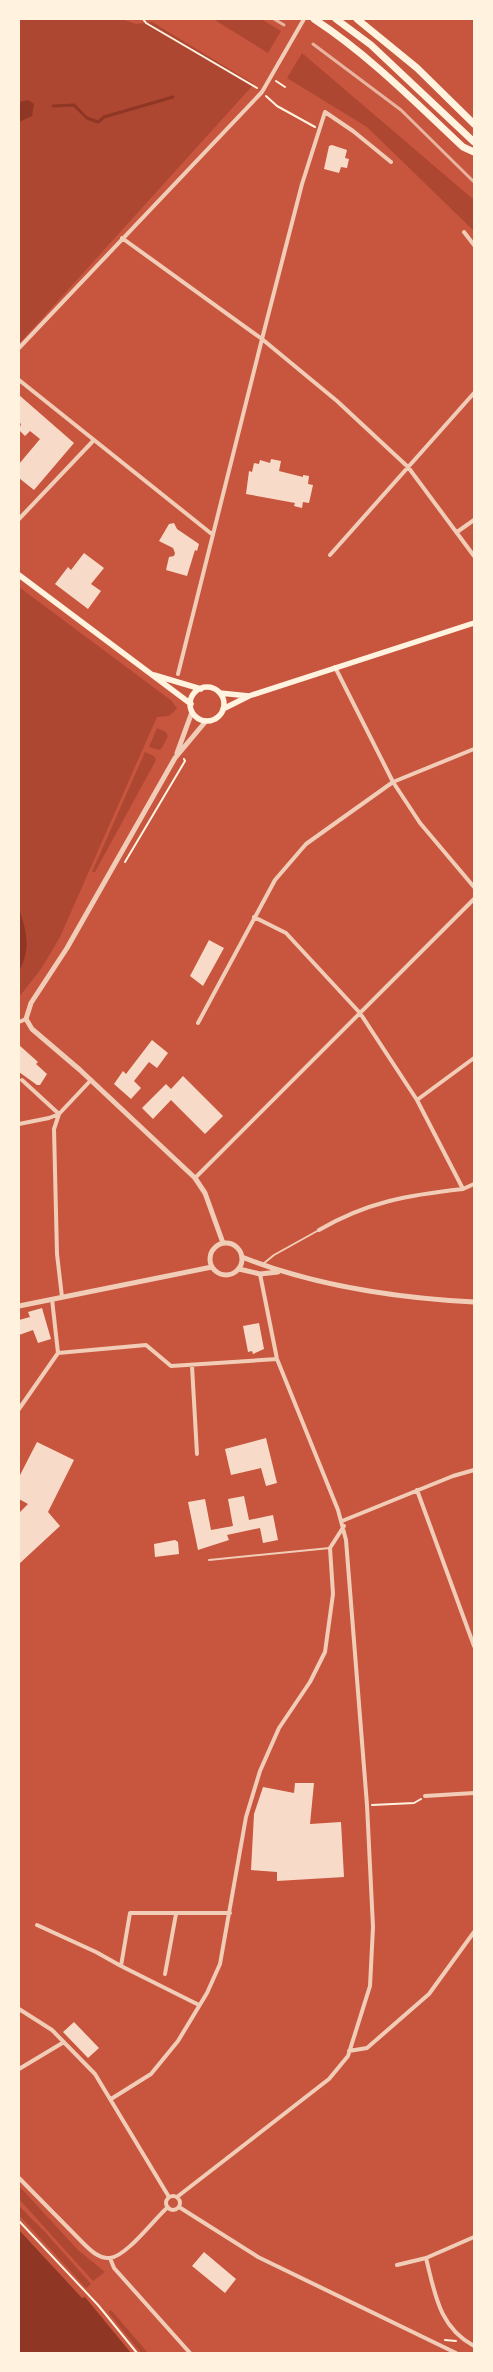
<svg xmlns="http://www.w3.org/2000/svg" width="493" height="2372" viewBox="0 0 493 2372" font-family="'Open Sans',sans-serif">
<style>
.green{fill:#ae4732}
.water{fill:#8f3625}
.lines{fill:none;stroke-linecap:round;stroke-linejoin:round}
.stream{stroke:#8f3625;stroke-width:3}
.building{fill:#f7dbc8}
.path{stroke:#fff3e0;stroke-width:2}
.service{stroke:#f1ccb7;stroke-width:2}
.minor{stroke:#f1ccb7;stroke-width:4}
.tertiary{stroke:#f1ccb7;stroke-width:5}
.secondary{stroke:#fff3e0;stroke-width:5.5}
.trunk{stroke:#fff3e0;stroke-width:7}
.rail{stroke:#e9b49f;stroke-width:3}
</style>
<rect width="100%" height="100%" fill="#c8553d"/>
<path class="green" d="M19,19H121L136,24L152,22L254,84L19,344Z
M213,19H261L281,31L268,53Z
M302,53L474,200V231L367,127L287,78Z
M19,587L172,701L177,709L169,716L157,717L60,937L41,969L19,997Z
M157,728L166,732L168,736L162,748L159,750L149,747Z
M145,752L154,756L156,760L95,872H92Z
M19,2186L78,2250L105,2272L93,2281L19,2199Z
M19,2206L46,2233L91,2284L86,2288L19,2215Z
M111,2310L148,2353H141L108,2312Z"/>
<path class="water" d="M28,100L34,104L32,116L19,122V102Z
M19,909C27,931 31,950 19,971Z
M19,2230L82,2298L85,2297L131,2353H19Z"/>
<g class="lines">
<path class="stream" d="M53,106L74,105L87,118L98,122L104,117L173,97"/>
</g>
<path class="building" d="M332,145L347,150L345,158L349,159L347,168L341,167L339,173L324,169L329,146Z
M19,395L74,443L34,490L19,478V464L40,439L30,431L25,436L19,430L21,424L19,422Z
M271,459L281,461L279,471L303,477V475L309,476L308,484L313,485L309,503L303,502L302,508L294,506L295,503L246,494L249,471L252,472L254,463L259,464L260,460L270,463Z
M174,523L177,529L199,544L197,551L195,550L187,576L166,570L169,557L174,556L175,553L173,548L159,541L169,524Z
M84,553L104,568L91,584L101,591L88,609L55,584L68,567L71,570Z
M209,940L224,948L203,986L190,976Z
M152,1040L168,1053L157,1068L149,1062L134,1081L141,1088L131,1099L114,1084L123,1071L126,1074Z
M19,1045L38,1062L36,1064L47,1074L40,1085H37L19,1072Z
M183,1076L223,1116L205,1134L171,1100L153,1119L142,1108L166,1084L171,1089Z
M42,1308L51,1339L38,1343L33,1330L19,1335V1320L30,1317L28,1312Z
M259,1323L264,1349L253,1354L252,1351L248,1352L243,1326Z
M266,1438L277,1483L266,1486L261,1468L231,1475L225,1449Z
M37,1442L74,1460L48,1512L60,1526L19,1564V1513L28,1504L19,1499V1477Z
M244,1496L249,1520L273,1515L278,1540L263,1543L260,1528L227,1535L229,1540L198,1550L188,1502L205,1499L211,1530L233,1526L228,1499Z
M175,1540L178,1542L179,1554L155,1557L154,1544Z
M295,1783H314L310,1824L341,1822L344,1877L277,1881V1872L251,1870L254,1814L263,1787L294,1793Z
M74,2022L99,2048L88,2058L63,2032Z
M204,2252L236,2279L225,2293L192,2266Z"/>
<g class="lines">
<path class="path" d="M143,19L146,23L257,88
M276,81L285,87
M266,96L277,106L315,127
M125,862L185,761L184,759
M372,1805L414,1803L421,1799
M19,2221L98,2305L137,2353
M445,2340L456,2341"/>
<path class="service" d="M263,1264L274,1255L319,1230
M209,1560L330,1548"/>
<path class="minor" d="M464,232L474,245
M122,238L262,339L337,401L408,467L474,556
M19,348L262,92L304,19
M19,380L213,535
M19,519L93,441
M457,532L474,520
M330,555L474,393
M335,667L393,782L420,823L474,887
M178,674L262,339L302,184L325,112L353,131L391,162
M254,917L286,933L360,1013L417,1100L463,1189
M19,1022L26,1019
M198,1023L275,880L306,844L393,782L474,749
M22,1080L59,1114
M417,1100L474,1058
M59,1114L54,1129L57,1254L62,1297
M19,1124L49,1118L59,1114L91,1080
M195,1178L474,899
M319,1230C367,1202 408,1195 463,1189L474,1184
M58,1353L146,1345L171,1366L277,1359
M192,1366L197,1454
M19,1409L58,1353L52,1299
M417,1490L474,1646
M342,1521L453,1476L474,1470
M425,1796L474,1793
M37,1925L96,1952L121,1966
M165,1974L176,1914
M199,2005L121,1966L130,1913H230
M19,2009L52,2030L95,2074L169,2197
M349,2051L367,2048L429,1994L474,1932
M19,2069L64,2042
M111,2099L151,2074L178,2041L207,1993L220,1964L246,1817L260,1771L279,1728L310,1682L325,1652L333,1594L330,1548L344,1526
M19,2178L83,2243C90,2250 99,2259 110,2258C127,2256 154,2219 168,2207
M166 2203a7 7 0 1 1 14 0a7 7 0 1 1-14 0Z
M177,2197L329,2079L348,2056L370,1986L373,1927L367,1805L346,1540L338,1510L277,1359L260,1274
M179,2207L258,2257L456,2353
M110,2258L114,2268L190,2353
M426,2258C435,2294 439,2327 474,2346
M397,2265L426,2258L474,2237"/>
<path class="tertiary" d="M206,721L175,758L67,948L31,1003L26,1019L32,1029L80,1070L195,1178L205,1193L223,1243
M177,753L192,712
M210 1259a16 16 0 1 1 32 0a16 16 0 1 1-32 0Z
M242,1257C315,1286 396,1298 474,1302
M239,1269L260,1274L278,1272
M19,1306L212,1267"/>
<path class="secondary" d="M19,575L191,704
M154,675L201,689
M190 704a17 17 0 1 1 34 0a17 17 0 1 1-34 0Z
M220,693L249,696
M223,709L249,696L474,623"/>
<path class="trunk" d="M314,19C369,55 415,102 463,147L474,152
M336,19L371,45L474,142
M357,19L417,68L474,124"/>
<path class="rail" d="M274,19L284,25
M313,44L401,110L474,182"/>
</g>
<rect width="493" height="2372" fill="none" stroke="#fff3e0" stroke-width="40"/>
</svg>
